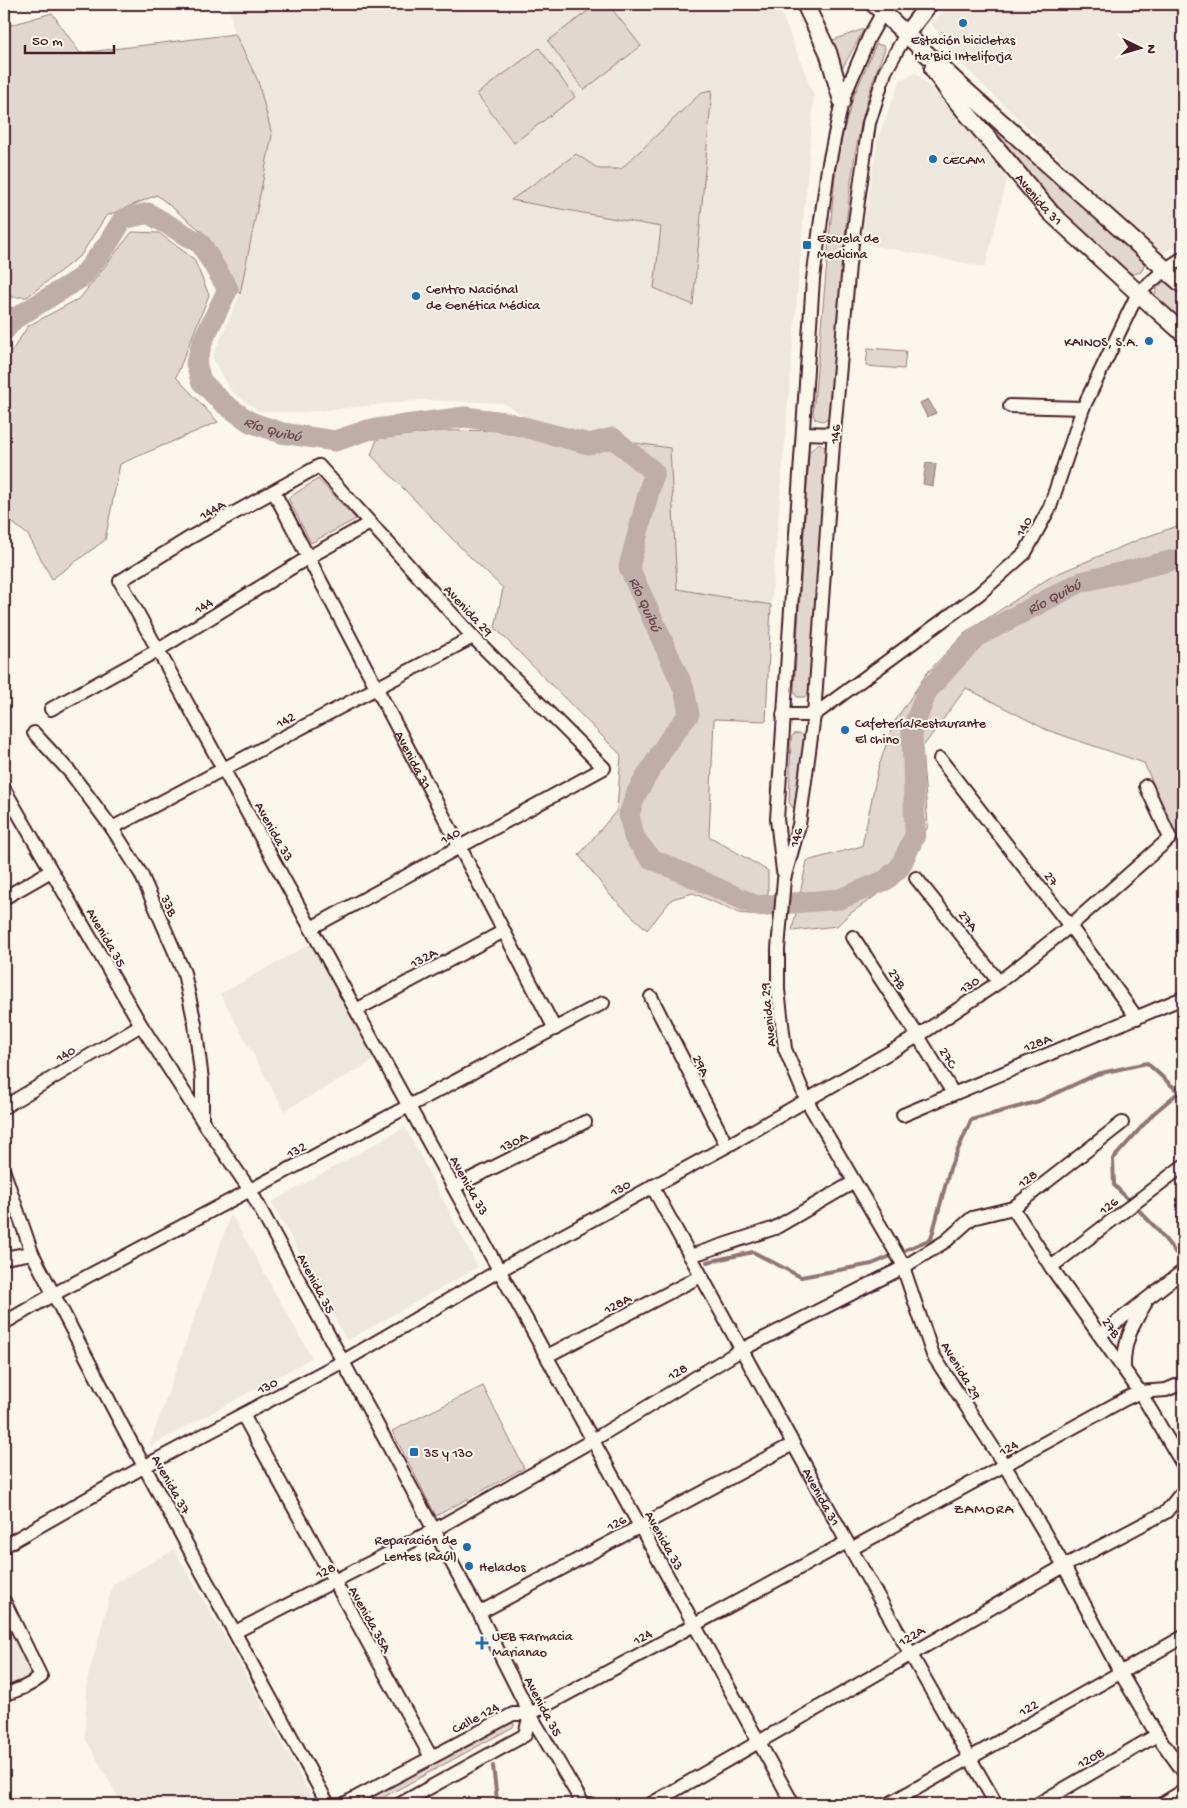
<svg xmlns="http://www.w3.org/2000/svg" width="1187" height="1808" viewBox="0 0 1187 1808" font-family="'Gochi Hand',sans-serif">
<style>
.built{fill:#eee7de}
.green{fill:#e2d7d0;stroke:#967b7e}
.water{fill:#bfadaa;stroke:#907477}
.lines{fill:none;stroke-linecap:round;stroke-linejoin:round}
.stream{stroke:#907477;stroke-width:4}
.river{stroke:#bfadaa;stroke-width:21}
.minor-casing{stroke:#4a1f2b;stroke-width:16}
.major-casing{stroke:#4a1f2b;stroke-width:20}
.minor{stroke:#fbf7ec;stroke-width:12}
.major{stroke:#fbf7ec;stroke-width:16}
.poi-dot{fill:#1f6fb2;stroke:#fbf7ec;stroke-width:2}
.labels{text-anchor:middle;stroke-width:4;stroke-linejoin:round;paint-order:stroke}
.poi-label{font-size:14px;fill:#4a1f2b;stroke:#fbf7ec;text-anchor:start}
.street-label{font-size:14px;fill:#4a1f2b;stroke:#fbf7ec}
.water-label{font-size:15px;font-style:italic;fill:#6d4a51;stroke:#fbf7ec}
.neighbourhood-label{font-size:15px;letter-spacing:1px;fill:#4a1f2b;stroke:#fbf7ec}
</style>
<rect width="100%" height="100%" fill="#fbf7ec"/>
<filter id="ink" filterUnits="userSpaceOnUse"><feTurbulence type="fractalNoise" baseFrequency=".02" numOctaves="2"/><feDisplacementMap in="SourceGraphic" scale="10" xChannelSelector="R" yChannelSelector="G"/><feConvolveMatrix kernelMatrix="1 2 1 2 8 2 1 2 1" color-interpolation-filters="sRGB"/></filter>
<g filter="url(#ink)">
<path class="built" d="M228,4H778L814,96L771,605L677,589L670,448L635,443L612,430L583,435L535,423L503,403L422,400L298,413L259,411L231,391L212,358L240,294L272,135L258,81L235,34Z
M950,4H1175L1183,31V243L1162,253L1063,162L952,55L932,24Z
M916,73L970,128L1007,180L985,267L861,243L878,137L901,79Z
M312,943L375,1060L284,1111L220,994Z
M405,1127L478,1267L347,1341L272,1202Z
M231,1214L312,1358L149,1447Z
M174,1550L233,1651L311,1797L299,1804H122L85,1738L87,1681L113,1584Z
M4,1613L39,1686L4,1684Z"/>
<path class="green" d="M597,4H608L641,46L584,90L548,41Z
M52,13L80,53L235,34L258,81L272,135L240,294L206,235L157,195L106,216L81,255L27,297H4V27Z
M864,29L842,69L833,40Z
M876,44L884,46L885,49C855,119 848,196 842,272C838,319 834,366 830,413L828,418L823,421L815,419L813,414L837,154L853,98Z
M539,48L575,97L514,143L477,94Z
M712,90L693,305L654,288L661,227L511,200L576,154L599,169H621L702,92Z
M993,128L1142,259L1144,265L1141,272L1134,274L1123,270L1055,204Z
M132,232L159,233L194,259L209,295L176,377L218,422L120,464L105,540L52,579L28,535L4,516V363L28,326L80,298Z
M1163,282L1170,285L1183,297V322L1159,302L1154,297L1157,288Z
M868,348L906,351L904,369L866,366Z
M535,423L583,435L612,430L635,443L670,448L677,589L771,605L766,721L714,719L709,836L768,871V916L739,913L693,893L672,899L647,930L610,895L579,855L617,810L621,755L495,628L503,588L467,554L371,455L377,439L442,431L498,430Z
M819,443L825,447L827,453L809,691L806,697H797L794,690L809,452Z
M318,479L356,519L311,543L288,498Z
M1183,524V852L1144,763L1047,730L966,688L922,748L928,826L905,875L848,915L837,926L792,931L807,861L862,846L878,769L893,724L927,673L965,633L1052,576L1140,539Z
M800,733L805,738L796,808L792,807L789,802L791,738L794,734Z
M483,1386L524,1468L436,1516L392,1431Z
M510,1722L514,1724L513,1727L371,1804H359Z"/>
<path class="water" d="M928,399L936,413L927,417L920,403Z
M926,463L936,464L933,486L923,484Z"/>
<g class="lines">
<path class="stream" d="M4,309H30
M1179,1092L1154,1113L1113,1159L1114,1185L1157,1229L1183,1262
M707,1262L753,1252L801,1277L872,1264L931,1239L950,1168L971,1120L1039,1101L1097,1074L1147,1063L1183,1096
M493,1766L497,1800L496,1804"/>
<path class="river" id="s1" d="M4,331L14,319L82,277L107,245L123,219L148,213L201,244L228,289L203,340L196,363L201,381L223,403L250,422L282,433L335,441L368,430L465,417L504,422L589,444L613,438L654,472L629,567L684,689L689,714L668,741L637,792L629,814L634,837L650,858L757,906L840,899L886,880L900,867L915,835L912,731L927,691L976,637L1081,582L1183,558"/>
<g class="minor-casing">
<g id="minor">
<path d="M906,34L885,72L869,123L849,265L833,444L814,715L799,825L784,879L778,949V990L785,1049L807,1101L901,1261L933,1355L1005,1466L1064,1566L1120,1672L1157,1735L1183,1771"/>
<path d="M1010,406L1083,408"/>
<path d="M803,433L834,434"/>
<path id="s2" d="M274,492L555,1029"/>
<path d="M51,709L158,650L309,557L370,523"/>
<path d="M783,715H814L979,594L1025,553L1050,507L1083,408L1138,293L1166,269L1183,258"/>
<path d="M34,733L70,772L112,828L141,874L184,973L195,1024L202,1080V1120"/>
<path d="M940,759L1070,926L1137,1018"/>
<path d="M4,789L141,1025L202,1120L250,1190L479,1613L530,1714L583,1804"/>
<path d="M112,828L473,637"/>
<path d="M783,871L777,819L813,279L828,168L842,101L869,37L883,12"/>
<path d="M916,878L999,982"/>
<path d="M4,898L51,871"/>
<path d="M311,928L604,768L473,637L319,466L191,537L120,581C344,989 569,1397 793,1804"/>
<path d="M853,937L918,1036L953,1093"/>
<path d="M651,997L727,1146"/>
<path d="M356,1010L504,931"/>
<path d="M4,1107L141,1025"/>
<path d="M903,1115L1183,998"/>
<path d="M4,1172L32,1253L126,1433L328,1804"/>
<path id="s3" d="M652,1186L847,1542L996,1804"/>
<path d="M454,1187L585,1122"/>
<path d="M1013,1208L1051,1267L1140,1392L1183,1465"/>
<path d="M690,1256L775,1228L854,1182"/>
<path d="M4,1258L32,1253"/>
<path d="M1051,1267L1183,1166"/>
<path d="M4,1323L54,1294L603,1003"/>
<path d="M1100,1335L1183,1271"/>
<path d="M547,1356L701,1276"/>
<path d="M1124,1369C1123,1342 1132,1326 1145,1304"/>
<path d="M243,1415L431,1757"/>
<path d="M4,1546L145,1466L342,1362L500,1270L727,1146L918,1036L999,982L1070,926L1170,838L1146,786"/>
<path d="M851,1549L1125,1399L1140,1392L1166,1390L1183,1383"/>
<path d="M4,1601L41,1677C29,1686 18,1691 4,1694"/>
<path d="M479,1613L793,1444"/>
<path d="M235,1632L434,1530L593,1440L741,1350L902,1268L946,1241L972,1218L1013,1208L1122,1123"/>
<path d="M344,1804L513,1714H530L847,1542"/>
<path d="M400,1804L525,1735L530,1714"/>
<path d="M651,1804L1064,1566L1166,1512L1183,1491"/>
<path d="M889,1804L1183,1637"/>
<path d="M1038,1804L1157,1735"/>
<path d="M1162,1804L1183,1791"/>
</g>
</g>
<g class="major-casing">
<g id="major">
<path d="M805,4L828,52L842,101"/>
<path d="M874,4L964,89L1183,285"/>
<path d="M906,34L929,4"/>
<path id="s4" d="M933,69L949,92L1051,213L1138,293L1183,333"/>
</g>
</g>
<use href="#minor" class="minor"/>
<use href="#major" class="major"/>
</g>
</g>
<g class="poi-dot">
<circle cx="963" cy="23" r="5"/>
<circle cx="933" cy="159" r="5"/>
<rect x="802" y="240" width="10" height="10" rx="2.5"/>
<circle cx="416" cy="296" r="5"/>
<circle cx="1149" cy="341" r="5"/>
<circle cx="845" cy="730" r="5"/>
<rect x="409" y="1447" width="10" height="10" rx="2.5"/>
<circle cx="467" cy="1547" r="5"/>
<circle cx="469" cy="1566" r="5"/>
<path d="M479.5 1635.5h5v5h5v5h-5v5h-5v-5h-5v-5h5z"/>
</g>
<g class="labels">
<g class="poi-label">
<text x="963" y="44" text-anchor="middle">Estación bicicletas<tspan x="963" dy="16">Ha'Bici Inteliforja</tspan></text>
<text x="943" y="164">CECAM</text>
<text x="817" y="242">Escuela de<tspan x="817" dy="16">Medicina</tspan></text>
<text x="426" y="293">Centro Naciónal<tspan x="426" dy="16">de Genética Médica</tspan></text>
<text x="1139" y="346" text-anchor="end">KAINOS, S.A.</text>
<text x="855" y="727">Cafetería/Restaurante<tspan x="855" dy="16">El chino</tspan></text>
<text x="424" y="1457">35 y 130</text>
<text x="457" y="1544" text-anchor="end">Reparación de<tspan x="457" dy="16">Lentes (Raúl)</tspan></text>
<text x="479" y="1571">Helados</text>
<text x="492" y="1640">UEB Farmacia<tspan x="492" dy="16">Marianao</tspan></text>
</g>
<g class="street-label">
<text dy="5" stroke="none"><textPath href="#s4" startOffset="168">Avenida 31</textPath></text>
<text transform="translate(834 434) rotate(-85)" y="5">146</text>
<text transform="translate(212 509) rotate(-29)" y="5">144A</text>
<text transform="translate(1023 526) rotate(-61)" y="5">140</text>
<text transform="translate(203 605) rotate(-32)" y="5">144</text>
<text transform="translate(469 610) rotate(47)" y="5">Avenida 29</text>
<text transform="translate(285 719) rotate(-28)" y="5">142</text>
<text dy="5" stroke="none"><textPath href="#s2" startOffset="302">Avenida 31</textPath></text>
<text transform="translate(275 831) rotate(61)" y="5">Avenida 33</text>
<text transform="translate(450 835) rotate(-29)" y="5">140</text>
<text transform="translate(795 837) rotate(-75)" y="5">146</text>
<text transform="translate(1052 878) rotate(52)" y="5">27</text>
<text transform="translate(170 905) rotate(66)" y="5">33B</text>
<text transform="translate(969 920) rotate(51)" y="5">27A</text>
<text transform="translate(107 937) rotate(60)" y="5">Avenida 35</text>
<text transform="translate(423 957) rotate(-28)" y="5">132A</text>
<text transform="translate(898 978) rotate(56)" y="5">27B</text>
<text transform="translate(969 984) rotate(-34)" y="5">130</text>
<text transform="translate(767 1015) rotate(-96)" y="5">Avenida 29</text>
<text transform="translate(1037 1042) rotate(-22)" y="5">128A</text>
<text transform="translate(65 1053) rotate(-31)" y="5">140</text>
<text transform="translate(949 1057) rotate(58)" y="5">27C</text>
<text transform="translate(702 1065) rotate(63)" y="5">29A</text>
<text transform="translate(513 1141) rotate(-27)" y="5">130A</text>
<text transform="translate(296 1149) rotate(-28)" y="5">132</text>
<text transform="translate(1027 1178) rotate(-38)" y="5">128</text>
<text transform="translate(470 1185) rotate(61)" y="5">Avenida 33</text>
<text transform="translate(620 1187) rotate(-29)" y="5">130</text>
<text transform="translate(1108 1205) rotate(-38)" y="5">126</text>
<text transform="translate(317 1283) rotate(62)" y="5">Avenida 35</text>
<text transform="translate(617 1303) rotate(-28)" y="5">128A</text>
<text transform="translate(1112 1327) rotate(54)" y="5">27B</text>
<text transform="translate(962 1370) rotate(59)" y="5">Avenida 29</text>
<text transform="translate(677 1371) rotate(-31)" y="5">128</text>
<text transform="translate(267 1385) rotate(-28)" y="5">130</text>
<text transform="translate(1008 1447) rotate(-29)" y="5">124</text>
<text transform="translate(172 1484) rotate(61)" y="5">Avenida 37</text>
<text dy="5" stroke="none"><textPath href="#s3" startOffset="354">Avenida 31</textPath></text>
<text transform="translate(616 1522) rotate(-28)" y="5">126</text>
<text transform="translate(665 1540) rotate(61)" y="5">Avenida 33</text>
<text transform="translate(325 1570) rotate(-27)" y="5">128</text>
<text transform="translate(371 1619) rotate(61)" y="5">Avenida 35A</text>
<text transform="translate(911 1635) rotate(-30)" y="5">122A</text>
<text transform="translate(642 1636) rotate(-28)" y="5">124</text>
<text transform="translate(544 1706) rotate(62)" y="5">Avenida 35</text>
<text transform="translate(1028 1707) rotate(-30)" y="5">122</text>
<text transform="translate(475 1717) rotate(-28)" y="5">Calle 124</text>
<text transform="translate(1090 1757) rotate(-30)" y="5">120B</text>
</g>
<g class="water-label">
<text dy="5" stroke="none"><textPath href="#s1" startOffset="494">Río Quibú</textPath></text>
<text dy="5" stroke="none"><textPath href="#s1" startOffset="1932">Río Quibú</textPath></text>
<text dy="5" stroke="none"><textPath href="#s1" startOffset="1034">Río Quibú</textPath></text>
</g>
<g class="neighbourhood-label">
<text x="984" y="1513">ZAMORA</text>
</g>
</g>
<rect width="1187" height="1808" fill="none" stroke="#fbf7ec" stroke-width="20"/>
<rect x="10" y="10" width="1167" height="1788" fill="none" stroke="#4a1f2b" stroke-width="2" filter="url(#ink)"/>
<g transform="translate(1140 48) rotate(95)" stroke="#fbf7ec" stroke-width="4" paint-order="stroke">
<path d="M0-4L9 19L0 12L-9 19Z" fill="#4a1f2b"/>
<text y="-8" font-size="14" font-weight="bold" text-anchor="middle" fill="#4a1f2b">N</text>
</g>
<path d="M25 45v8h89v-8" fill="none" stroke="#4a1f2b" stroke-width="2.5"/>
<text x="32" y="45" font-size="15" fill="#4a1f2b" stroke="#fbf7ec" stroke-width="4" paint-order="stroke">50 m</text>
</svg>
